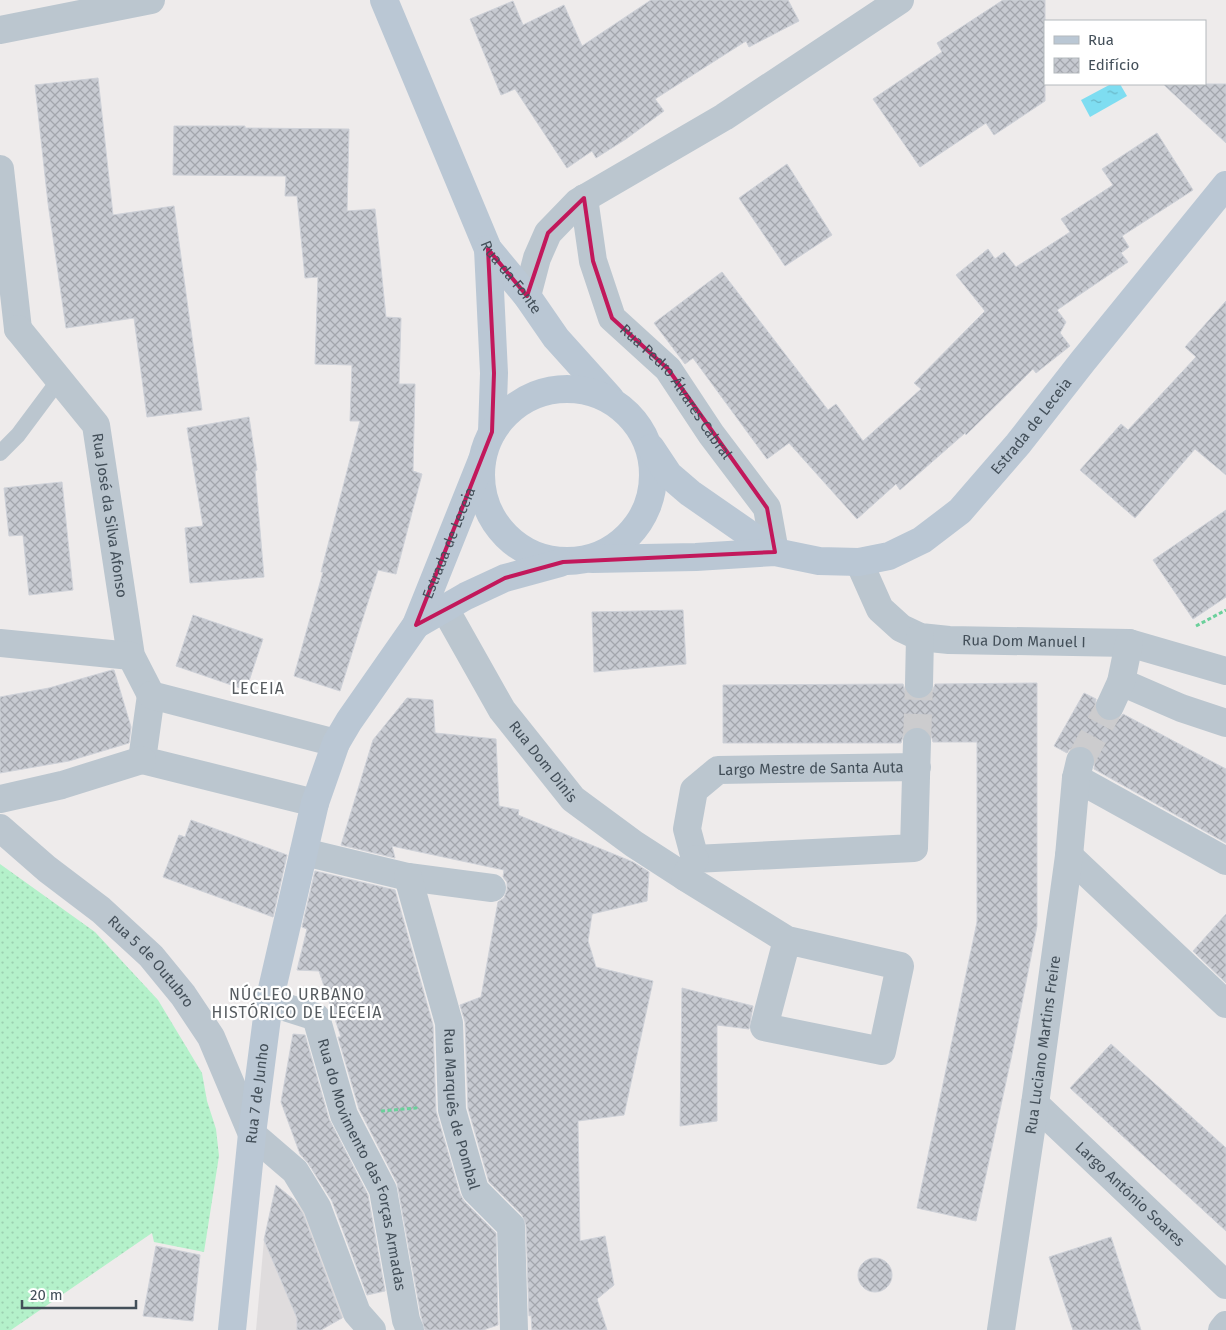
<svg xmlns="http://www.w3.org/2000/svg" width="1226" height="1330" viewBox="0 0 1226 1330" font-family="'Fira Sans',sans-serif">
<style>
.education{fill:#dfdcdd}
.grass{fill:url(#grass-dots)}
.water{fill:url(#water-ripples)}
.building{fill:url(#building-cross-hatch);stroke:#ced1d8}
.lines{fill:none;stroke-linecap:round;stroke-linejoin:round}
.street-tunnel{stroke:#ccccce;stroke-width:28;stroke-dasharray:28 14;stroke-linecap:butt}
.path{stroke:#6bd09b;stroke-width:3;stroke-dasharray:4 2.5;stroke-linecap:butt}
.lane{stroke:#bbc6cf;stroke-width:16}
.street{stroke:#bbc6cf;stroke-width:28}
.secondary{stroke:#bac7d4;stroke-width:28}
.marked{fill:none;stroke:#c2185b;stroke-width:4;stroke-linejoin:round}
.labels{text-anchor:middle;stroke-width:4.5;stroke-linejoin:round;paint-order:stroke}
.street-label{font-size:15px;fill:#434f59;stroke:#fff}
.neighbourhood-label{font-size:16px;letter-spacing:1px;fill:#575c60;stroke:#fff}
</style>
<defs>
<pattern id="grass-dots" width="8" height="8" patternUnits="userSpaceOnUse" patternTransform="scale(1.25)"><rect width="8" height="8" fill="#b4f1ca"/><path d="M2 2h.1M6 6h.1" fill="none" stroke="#9cd0b0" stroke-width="1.8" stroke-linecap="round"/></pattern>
<pattern id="water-ripples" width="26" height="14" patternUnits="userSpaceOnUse" patternTransform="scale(1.25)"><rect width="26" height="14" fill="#7eddf1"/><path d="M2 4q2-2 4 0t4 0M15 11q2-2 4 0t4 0" fill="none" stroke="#69b6c6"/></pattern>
<pattern id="building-cross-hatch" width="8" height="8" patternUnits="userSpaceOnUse" patternTransform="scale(1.25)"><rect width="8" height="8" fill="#c7cad1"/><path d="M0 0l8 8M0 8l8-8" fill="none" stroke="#a3a6ad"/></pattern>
</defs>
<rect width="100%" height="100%" fill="#eeebeb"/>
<path class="education" d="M276,1185L309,1212L348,1315L321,1330H256L264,1240Z"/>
<path class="grass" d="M0,864L95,932L158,1000L202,1073L207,1101L216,1129L219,1156L204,1252L154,1242L152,1233L11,1330H0Z"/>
<path class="water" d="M1111,84H1120L1127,96L1090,117L1081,100Z"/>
<path class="building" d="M651,0H788L799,21L749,47L746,41L655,99L664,111L626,139L596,158L592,151L567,168L515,89L501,95L470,19L513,1L523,25L564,5L582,46Z
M1003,0H1045V101L994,135L986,123L920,167L873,99L942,52L937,43Z
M98,78L113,215L174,206L202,410L147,417L134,318L66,328L48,203L35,85Z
M1163,84H1226V143Z
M174,126H245V128L349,129L347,211L375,209L386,317L401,318L399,384H415L413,471L422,474L396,574L378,570L340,691L294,676L323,572H321L360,421H350L352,365L315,364L318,277L305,278L297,196H285L286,176L173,175Z
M1157,133L1193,190L1122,236L1129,247L1121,253L1128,262L1057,310L1066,322L1060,333L1070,346L1036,373L1033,369L966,435L965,433L900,490L896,484L857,519L789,443L767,459L693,358L685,364L654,323L722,272L828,410L836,404L863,441L921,389L914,383L985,311L956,275L988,249L995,259L1004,252L1016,267L1070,232L1061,219L1113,185L1102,169Z
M787,164L832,235L785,266L739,198Z
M1226,301V475L1195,449L1135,518L1080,470L1121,424L1128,430L1196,357L1185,347Z
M249,417L257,470L255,471L264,577L190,583L185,528L203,526L187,428Z
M62,482L73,590L29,595L23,535L9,536L4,488Z
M1226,510V597L1193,619L1153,560Z
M683,610L686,664L594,672L592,612Z
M193,615L263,639L246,690L176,666Z
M112,670H114L131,727L129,743L69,761L0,773V697L49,688Z
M1037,683V926L1012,1054L976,1221L917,1208L977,922V742H933L931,735L926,729L917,726L910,728L904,733L901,743H723V685L903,684L905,691L911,697L919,700L926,698L932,692L935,684Z
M1084,693L1096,699L1095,708L1097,715L1103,720L1112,721L1119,719L1123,714L1226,769V843L1094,769L1095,757L1090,749L1083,746H1076L1069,750L1067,753L1054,746Z
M407,698L433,700L435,733L496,739L499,806L519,810L518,815L633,862L649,872L647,901L592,914L588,941L596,967L653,981L624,1115L578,1121L580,1241L605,1236L614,1285L597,1299L607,1330H532L531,1315L529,1316L526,1225L522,1215L489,1182L468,1108L465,1022L460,1005L481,997L498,902L504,898L507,890V882L503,877L504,870L392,846L395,858L341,845L373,740Z
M191,820L287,855L273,917L163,877L179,835L185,837Z
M315,871L395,890L433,1025L436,1111L460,1194L464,1201L496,1233L498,1325L483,1330H425L421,1316L397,1183L359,1109L338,1037H341L319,971L297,970L307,929L302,927Z
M1226,914V983L1193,951Z
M682,988L753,1006L749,1029L717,1025V1121L680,1126Z
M293,1034L305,1035L329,1119L368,1195L385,1291L367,1295L332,1201L308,1163L300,1154L281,1102Z
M1111,1044L1226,1148V1231L1070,1088Z
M276,1185L294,1200L303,1214L342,1318L321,1330H297V1318L264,1240Z
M1111,1237L1141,1330H1073L1049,1257Z
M156,1246L200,1255L193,1321L143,1316Z
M858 1275a17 17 0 1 1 34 0a17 17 0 1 1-34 0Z"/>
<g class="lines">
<path class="street-tunnel" d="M917,742L919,684
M1080,761L1110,706"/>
<path class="path" d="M1196,626L1226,610
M381,1111L416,1108L418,1105"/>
<path class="lane" d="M0,453L18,435L59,380"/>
<g class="street">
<path d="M0,30L151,0"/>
<path d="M0,169L18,329"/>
<path id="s1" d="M584,198L593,261L612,318L668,369L711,434L767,508L775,552"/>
<path d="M527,296L537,258L548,233L578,202L724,117L900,0"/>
<path id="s2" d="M18,329L96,425L131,656L151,695"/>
<path id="s3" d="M859,562L880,609L901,628L920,637L949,640L1129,643L1226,671"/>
<path id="s4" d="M445,609L502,710L573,799L634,844L685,877"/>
<path d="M0,643L131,656"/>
<path d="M1121,682L1181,708L1226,723"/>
<path d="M919,684L920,637"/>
<path d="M151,695L142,760L315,803"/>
<path d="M151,695L336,743"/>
<path d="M1110,706L1121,682L1129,643"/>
<path id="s5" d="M917,742L914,848L695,859L687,829L694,790L718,770L917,767"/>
<path d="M1076,778L1226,861"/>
<path d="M0,799L62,785L142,760"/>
<path id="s6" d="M0,828L47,869L101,910L151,956L183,995L211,1037L252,1134L295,1171L317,1207L357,1313L372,1330"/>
<path d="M304,852L408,877L492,888"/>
<path d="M1069,856L1226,1004"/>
<path d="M695,859L685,877L787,940L900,966L882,1051L764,1027L787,940"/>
<path id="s7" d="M408,877L449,1023L452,1110L475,1190L511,1226L514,1330"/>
<path id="s8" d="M269,1002L316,1017L344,1115L383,1190L406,1320L410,1330"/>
<path id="s9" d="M1035,1104L1226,1285"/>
<path id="s10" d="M1001,1330L1035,1104L1069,856L1076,778L1080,761"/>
<path d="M1222,1330L1226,1325"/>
</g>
<g class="secondary">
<path id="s11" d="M384,0L488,249L527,296L556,338L610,398"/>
<path d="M488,249L494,373L492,432"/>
<circle cx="567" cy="475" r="86"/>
<path d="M651,448L669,475L690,493L775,552"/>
<path id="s12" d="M592,559L696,557L775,552L819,561L859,562L889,556L922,540L960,511L1018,444L1083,361L1226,185"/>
<path d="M416,625L466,596L505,578L560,563"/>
<path id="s13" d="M232,1330L252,1134L269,1002L315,803L336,743L349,721L416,625L482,460"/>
</g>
</g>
<path class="marked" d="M584,198L593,261L612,318L668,369L767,508L775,552L563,562L505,578L416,625L492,432L494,373L488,249L527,296L548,233Z"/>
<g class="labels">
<g class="street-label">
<text dy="5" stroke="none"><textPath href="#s11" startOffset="306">Rua da Fonte</textPath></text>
<text dy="5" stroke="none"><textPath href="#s1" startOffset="222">Rua Pedro Álvares Cabral</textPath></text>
<text dy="5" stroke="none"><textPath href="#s12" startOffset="494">Estrada de Leceia</textPath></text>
<text dy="5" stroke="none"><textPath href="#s2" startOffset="215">Rua José da Silva Afonso</textPath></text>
<text dy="5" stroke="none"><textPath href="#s13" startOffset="829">Estrada de Leceia</textPath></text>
<text dy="5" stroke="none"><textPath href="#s3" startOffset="205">Rua Dom Manuel I</textPath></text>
<text dy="5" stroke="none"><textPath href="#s4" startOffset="182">Rua Dom Dinis</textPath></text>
<text dy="5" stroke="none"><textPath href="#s5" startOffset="520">Largo Mestre de Santa Auta</textPath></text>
<text dy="5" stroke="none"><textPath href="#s6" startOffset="202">Rua 5 de Outubro</textPath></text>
<text dy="5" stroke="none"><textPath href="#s10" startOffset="288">Rua Luciano Martins Freire</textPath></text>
<text dy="5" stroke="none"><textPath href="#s13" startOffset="238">Rua 7 de Junho</textPath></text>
<text dy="5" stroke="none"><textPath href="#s7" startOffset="239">Rua Marquês de Pombal</textPath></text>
<text dy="5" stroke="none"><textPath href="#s8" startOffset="205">Rua do Movimento das Forças Armadas</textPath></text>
<text dy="5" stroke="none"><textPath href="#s9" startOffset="131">Largo António Soares</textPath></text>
</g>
<g class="neighbourhood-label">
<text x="258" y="694">LECEIA</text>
<text x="297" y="1000">NÚCLEO URBANO<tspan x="297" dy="18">HISTÓRICO DE LECEIA</tspan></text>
</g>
</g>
<rect x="1044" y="20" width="162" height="65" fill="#ffffff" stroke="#b4b9bd"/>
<rect x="1054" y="36" width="25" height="8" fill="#bac7d4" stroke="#b4b9bd"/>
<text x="1088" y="45" font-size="15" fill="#434f59">Rua</text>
<rect x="1054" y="58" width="25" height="15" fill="url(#building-cross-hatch)" stroke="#b4b9bd"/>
<text x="1088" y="70" font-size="15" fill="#434f59">Edifício</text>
<path d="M22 1300v8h114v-8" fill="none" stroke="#434f59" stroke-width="2.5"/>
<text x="30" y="1300" font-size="15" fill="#434f59" stroke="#ffffff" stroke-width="4" paint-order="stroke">20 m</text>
</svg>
